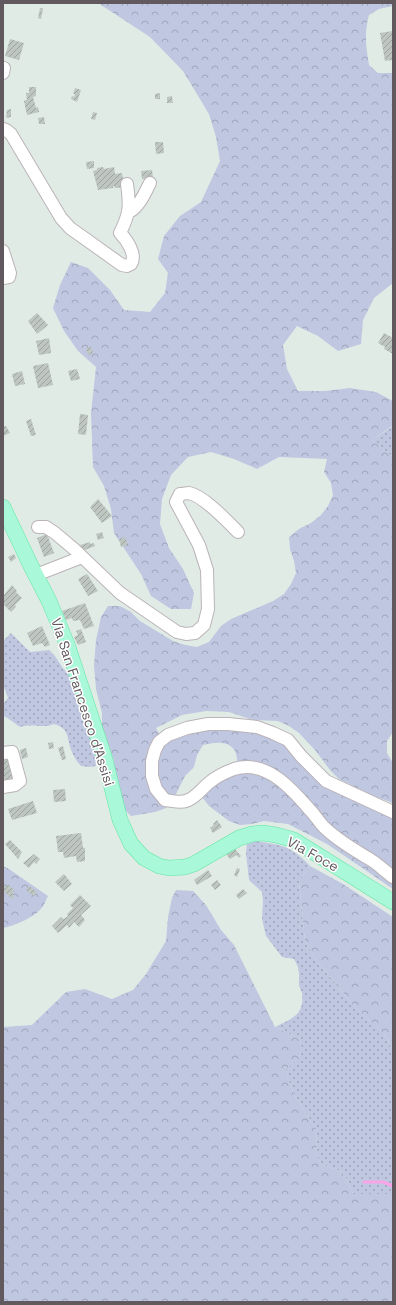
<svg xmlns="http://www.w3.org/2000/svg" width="396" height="1305" viewBox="0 0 396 1305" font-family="'Space Grotesk',sans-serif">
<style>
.grass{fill:url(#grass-dots)}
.forest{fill:url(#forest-crowns)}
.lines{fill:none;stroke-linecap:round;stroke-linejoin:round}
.stream{stroke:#f8a4e7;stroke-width:3}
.building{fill:url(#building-hatch)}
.minor-casing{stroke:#bbb3b8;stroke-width:14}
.major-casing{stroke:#5fe6a0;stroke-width:16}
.minor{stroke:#fff;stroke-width:12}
.major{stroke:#a9f8d9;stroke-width:15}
.labels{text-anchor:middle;stroke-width:3;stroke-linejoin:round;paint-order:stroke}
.street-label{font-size:14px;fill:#61595e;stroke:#fff}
</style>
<defs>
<pattern id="grass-dots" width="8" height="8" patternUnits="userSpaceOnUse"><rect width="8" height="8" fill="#bfc7e1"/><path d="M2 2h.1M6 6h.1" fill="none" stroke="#9fa5ba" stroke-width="1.8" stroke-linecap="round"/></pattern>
<pattern id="forest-crowns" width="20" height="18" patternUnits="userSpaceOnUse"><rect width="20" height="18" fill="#bfc7e1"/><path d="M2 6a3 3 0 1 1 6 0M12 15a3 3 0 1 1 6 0" fill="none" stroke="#9fa5ba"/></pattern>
<pattern id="building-hatch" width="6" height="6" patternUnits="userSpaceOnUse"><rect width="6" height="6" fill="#bdc6c1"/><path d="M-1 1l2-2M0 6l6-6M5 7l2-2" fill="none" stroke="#9da4a0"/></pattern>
</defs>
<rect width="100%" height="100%" fill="#e1ebe6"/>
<path class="grass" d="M393,426V456L387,453L372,440Z
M11,633L30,652L49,650C60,659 59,668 73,677L94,748L96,766L89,767L81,766C77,762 74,757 72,752C66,739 71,729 54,724C42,729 33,723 20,727L6,717L3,716V704L8,698L3,684V641Z
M256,841C284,846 290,845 310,866L299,882L305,941L315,959L355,1007L385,1035L393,1051V1194H353L346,1178L340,1171L321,1164L317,1156L316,1129L295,1096L288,1079L286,1069C298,1060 304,1055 300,1039L275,1027C291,1019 305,1015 302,993C301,990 299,987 299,984C299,972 300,969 294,959L282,957L266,936L262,919L263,901L262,892L249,880L246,853L247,844Z"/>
<path class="forest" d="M98,3H393V6L379,9L369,15C364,33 366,47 369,65L378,73H393V283L374,298L363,320L361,344L338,351L318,336L297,326L283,345L287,369L298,391H325L350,388L376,392L393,401L392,426L372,440L387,453L393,456V732L387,741V753L393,763V803L371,795L339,779L330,770L315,750L299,733L289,726L278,721L253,720L229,712L206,711L182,715L156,728L161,738L197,729H241L279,741L290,747L317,779L393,819V889L327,844L288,824L264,821L252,824L240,825L229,821L209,806L202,797L238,764C237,761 237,755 235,751C229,740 214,742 203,745L197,755L194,767L185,776L174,798L166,808L155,812L131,816L123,808L114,773V761L102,726V713L96,689L94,665L96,640L101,617L108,606H120L131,612L140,621L173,641L185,645L197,647L209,642L221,626L231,619L273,601L284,594L291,584L296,573L294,561L290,549L289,537L299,529L311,523L321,515L328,506L333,495L331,483L324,472L327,459L279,457L257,469L234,459L211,452L188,457L171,475L162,499L160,524L169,548L183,569L194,593L191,609H171L151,596L141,574L114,533L111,509L104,486L93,467L91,413L96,367L78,351L64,331L53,308L60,285L71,262L88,268L110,290L124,310L150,312L165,293L168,273L158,259L164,236L180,216L201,202L220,161L216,137L209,114L183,71L150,37Z
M3,866L9,869L48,896C46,900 44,906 40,910C32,918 14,926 3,928Z
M310,866L343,884L393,917V1051L385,1035L355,1007L315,959L305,941L299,882Z
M176,890L193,891L206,905L221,930L234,945L275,1027L300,1039C304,1055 298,1060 286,1069L288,1079L295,1096L316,1129L317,1156L321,1164L340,1171L346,1178L353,1194H393V1302H3V1027L32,1025L66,992L85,989L112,999L133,990L146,974L166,941L168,917L172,898Z"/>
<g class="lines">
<path class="stream" d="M364,1182H383L393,1186"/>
</g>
<path class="building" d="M40,8H43L41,19L38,18Z
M393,31V60L385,61L380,33Z
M10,39L24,43L19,60L5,56Z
M29,87H36V96L33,97L36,108L38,107L39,112L27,115L24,101L27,100L26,93H29Z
M75,88L81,90L77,102L71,99L72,96L74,97L75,94H73Z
M160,93V99H155V94Z
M172,96L173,103H167V97Z
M11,109V117L6,118L7,110Z
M93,112L97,113L95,120L91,119Z
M44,117L45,124H39L38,118Z
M155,142H163L164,153L156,154Z
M94,161V168L87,169L86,162Z
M103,167L104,169L114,167L115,174L122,173L123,179L129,178L130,181L125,187L115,188L114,186H113V188L98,190L93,171L97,170V168Z
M152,170L153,178L142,179L141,171Z
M37,313L48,325L37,334L28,321Z
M384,333L393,338V354L384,349L385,347L378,343Z
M49,338L51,353L39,355L36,341Z
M91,347L93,353L88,355L86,348Z
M48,363L53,385L38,388L33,366Z
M77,369L80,379L71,381L68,371Z
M22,371L25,384L15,386L12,374Z
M80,414L88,415L86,435L78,434Z
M31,419L36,435L31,436L26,421Z
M6,426L10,433L3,436V427Z
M98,499L112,516L102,523L90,507Z
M102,532L104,538L98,540L96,534Z
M47,534L54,553L44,557L37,538Z
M125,537L128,545L121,547L119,539Z
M90,542V544L94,543L95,546L82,551L80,545Z
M14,554L16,558L11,562L8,557Z
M87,574L98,591L88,596L78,579Z
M12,585L17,591L16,592L22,598L15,605L16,607L11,612L3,604V596Z
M85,603L94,626L84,629L80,620L73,621L72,618L66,620L62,611Z
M42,626L50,645L45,647L42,643L33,646L27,633Z
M81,629L86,642L78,645L74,637L78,635L76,631Z
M53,742L54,748L49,749L48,743Z
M63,746L66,759L62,760L58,748Z
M26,748L28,757L22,759L20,750Z
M10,759L15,779L3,782V760Z
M65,789L66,801L54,802L53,790Z
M33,801L37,813L12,820L8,809Z
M217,820L222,827L213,833L210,828L214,825L213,824Z
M81,833L83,848H85V861L77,862L76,856L64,858L63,852H58L56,836Z
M10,840L22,852L18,859L5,844Z
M235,849L241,856L239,858L237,855L230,859L226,854Z
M34,854L40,859L36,864L34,862L29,868L23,863Z
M237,868L240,869L237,877L234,875Z
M208,870L212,876L197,885L194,880Z
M64,874L72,884L64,891L55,882Z
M217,880L221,885L215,890L211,885Z
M3,884L6,887L8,884L15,891L12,893L14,896L12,899L3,890Z
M29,886L37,892L34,896L26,890Z
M243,889L247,893L239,899L236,895Z
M80,895L91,906L81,915L85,920L79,927L74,922L69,928L67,925L58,933L52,926L61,917L64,919L68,916L67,914L73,908L70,905Z"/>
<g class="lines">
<g class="minor-casing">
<path id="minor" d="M3,73L4,68
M3,129L6,130L11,134L61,218L70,228L122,265L127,266L131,264C137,255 127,240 120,233C130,213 130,206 127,184
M129,212C139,207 145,193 150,183
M3,251L10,273L9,277L3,278
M38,527H46L55,533L74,549L120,593L177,632L186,634L195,633L204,625L208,609L207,570L199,545L176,502L180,494C183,494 187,493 189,493C204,496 227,521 238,532
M36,575L82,557
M3,753L12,752L13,755L20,781L15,785L3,787
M393,812L326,781L301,756L288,740L273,733L257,727L228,724H208L187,728L168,735L159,742L155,750L152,761V776L156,789L165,800C171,801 180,803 186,801C196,798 202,788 210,782C217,776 226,772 234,769C266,759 292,789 310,810C315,815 319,822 324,827C338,841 355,850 371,860C379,865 386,872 393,877"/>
</g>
<g class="major-casing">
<path id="major" d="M3,507L31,566L49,601L67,644L104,756L120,820L131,844L144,858L159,866L169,868L185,867L194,864L239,838L252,834L263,833L276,835L294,840L310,850L393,902"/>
</g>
<use href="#minor" class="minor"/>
<use href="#major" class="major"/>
</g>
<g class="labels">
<g class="street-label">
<text transform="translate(83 702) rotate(72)" y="5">Via San Francesco d'Assisi</text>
<text transform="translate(313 854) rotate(29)" y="5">Via Foce</text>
</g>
</g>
<rect width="396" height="1305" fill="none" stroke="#61595e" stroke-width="8"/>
</svg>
